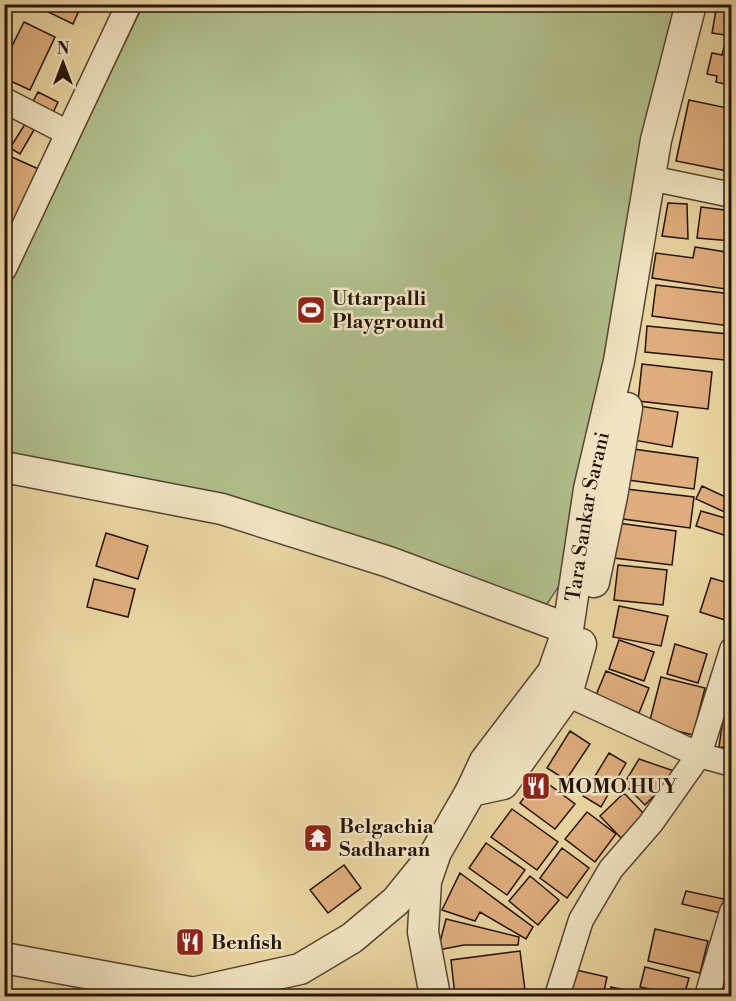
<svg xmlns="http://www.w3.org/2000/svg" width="736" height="1001" viewBox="0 0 736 1001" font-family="'Libre Bodoni',serif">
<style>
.grass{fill:#b0be8a;stroke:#6a684b;stroke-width:1.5}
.building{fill:#dfad7e;stroke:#25130c;stroke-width:1.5}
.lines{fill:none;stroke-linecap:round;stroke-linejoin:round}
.minor-casing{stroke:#564432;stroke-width:27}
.tertiary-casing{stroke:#564432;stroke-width:33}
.minor{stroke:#f1e4c3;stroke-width:24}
.tertiary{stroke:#f1e4c3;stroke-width:30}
.labels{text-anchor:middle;stroke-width:5;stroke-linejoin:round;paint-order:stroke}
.poi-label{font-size:20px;font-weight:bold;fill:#25130c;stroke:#f1e4c3;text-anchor:start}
.street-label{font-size:20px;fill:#25130c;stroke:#f1e4c3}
</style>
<rect width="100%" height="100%" fill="#e9d5a2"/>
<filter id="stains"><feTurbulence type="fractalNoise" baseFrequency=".00333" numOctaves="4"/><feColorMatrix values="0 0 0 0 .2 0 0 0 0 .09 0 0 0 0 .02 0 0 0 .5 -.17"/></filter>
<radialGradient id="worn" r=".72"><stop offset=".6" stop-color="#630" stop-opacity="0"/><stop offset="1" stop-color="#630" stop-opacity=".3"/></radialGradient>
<path class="grass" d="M143,5H686L574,528L559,586L547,604L466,578L5,455L4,294Z"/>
<path class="building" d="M47,4H82L73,24L44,10Z
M716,10L732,13V36L712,33Z
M24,22L55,37L30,90L4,78V62Z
M724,47L732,49V96L727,95L729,85L716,82L717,76L707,74L712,53L722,55Z
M38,92L58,102L51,117L30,107Z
M689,100L732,109V172L676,161Z
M25,124L34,130L20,154L10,148Z
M5,154L43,171L11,241L4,238Z
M668,203L687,204L688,239L662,236Z
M701,207L732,211V241L697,238Z
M695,247L732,253V290L652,278L656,253L693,258Z
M656,285L732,294L730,326L652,316Z
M647,326L728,334L725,360L645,352Z
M642,364L712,372L708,409L638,401Z
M633,405L678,412L672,447L628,439Z
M633,449L698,458L694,489L628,480Z
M702,486L732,500V508L729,514L696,499Z
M626,489L694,497L690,528L623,519Z
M701,511L732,520L730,537L696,526Z
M618,523L676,531L672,565L614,558Z
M106,533L148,546L138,579L96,566Z
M618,565L667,570L663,605L614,600Z
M711,578L732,584V610L728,621L700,612Z
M94,579L135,589L128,617L87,607Z
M619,606L668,616L661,646L613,637Z
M619,640L654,652L644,681L609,669Z
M675,644L707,654L698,683L667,674Z
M606,671L649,688L639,713L596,695Z
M661,677L705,688L693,735L649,724Z
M725,704L732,705V748L719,747Z
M570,731L590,744L566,780L547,768Z
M609,753L626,763L601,807L583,796Z
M639,759L677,772L645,805L624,784Z
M539,777L575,804L555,829L520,803Z
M624,793L645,815L621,838L600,816Z
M512,809L558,842L537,870L491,837Z
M587,812L616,834L595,862L565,839Z
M486,843L525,870L507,895L469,868Z
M562,848L589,868L567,898L540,878Z
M344,865L361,888L328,913L310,890Z
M460,873L533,927L526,939L480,912L475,921L442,910Z
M530,876L559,900L538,925L509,901Z
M686,891L724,899L721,913L682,904Z
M446,919L519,937L518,945H464L438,950Z
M655,929L708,941L700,973L648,961Z
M520,951L525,990L455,996L451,960Z
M645,967L689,978L684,996L640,987Z
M576,970L607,977L603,996H571Z
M721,984L732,987V996H717Z
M611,987L644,994L643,996H609Z"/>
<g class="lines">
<g class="minor-casing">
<path id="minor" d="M4,100L68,133
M650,178L732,195
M4,269L129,4
M552,687L699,755L732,650
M557,996L581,920L611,869L651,823L699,755L732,764
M707,996L732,912"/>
</g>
<g class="tertiary-casing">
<g id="tertiary">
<path d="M4,467L222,509L389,562L568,629"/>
<path d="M594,582L612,496L627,408"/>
<path d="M471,791L503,784L567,694L581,644"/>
<path d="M4,958L211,996"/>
<path d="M192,993L300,969L352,938L396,901L430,859"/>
<path id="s1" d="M435,996L423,932L426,881L436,852L471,791L485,761L553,672L568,629L589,489L619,361L656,140L691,4"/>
</g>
</g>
<use href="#minor" class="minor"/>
<use href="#tertiary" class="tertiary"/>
</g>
<defs>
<g id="stadium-square" transform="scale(1.5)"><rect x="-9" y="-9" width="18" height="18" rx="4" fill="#8f2418" stroke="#f1e4c3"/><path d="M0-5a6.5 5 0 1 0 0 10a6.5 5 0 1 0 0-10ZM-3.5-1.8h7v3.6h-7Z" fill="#fff"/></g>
<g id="restaurant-square" transform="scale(1.5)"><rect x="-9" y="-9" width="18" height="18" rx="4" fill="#8f2418" stroke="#f1e4c3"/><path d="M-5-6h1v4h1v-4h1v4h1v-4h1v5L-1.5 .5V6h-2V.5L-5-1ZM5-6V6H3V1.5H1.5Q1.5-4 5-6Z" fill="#fff"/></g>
<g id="temple-square" transform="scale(1.5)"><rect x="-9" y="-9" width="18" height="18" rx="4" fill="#8f2418" stroke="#f1e4c3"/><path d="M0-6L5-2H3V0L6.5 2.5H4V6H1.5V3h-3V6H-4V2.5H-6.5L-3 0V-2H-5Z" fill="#fff"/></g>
</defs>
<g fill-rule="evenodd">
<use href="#stadium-square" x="311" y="310"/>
<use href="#restaurant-square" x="536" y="786"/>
<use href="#temple-square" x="318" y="838"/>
<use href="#restaurant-square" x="190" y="942"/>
</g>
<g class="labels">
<g class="poi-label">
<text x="332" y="305">Uttarpalli<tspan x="332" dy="23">Playground</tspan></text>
<text x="557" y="793">MOMO HUY</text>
<text x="339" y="833">Belgachia<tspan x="339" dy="23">Sadharan</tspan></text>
<text x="211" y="949">Benfish</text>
</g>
<g class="street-label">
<text dy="7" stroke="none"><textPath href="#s1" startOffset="522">Tara Sankar Sarani</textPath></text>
</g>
</g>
<rect width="736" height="1001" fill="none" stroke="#e9d5a2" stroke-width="24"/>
<rect x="6" y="6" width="724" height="989" fill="none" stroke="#25130c" stroke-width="3"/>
<rect x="12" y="12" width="712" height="977" fill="none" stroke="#25130c" stroke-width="1.5"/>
<g transform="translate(63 63)" stroke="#f1e4c3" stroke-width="4.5" paint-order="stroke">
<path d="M0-4.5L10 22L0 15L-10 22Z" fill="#25130c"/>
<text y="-9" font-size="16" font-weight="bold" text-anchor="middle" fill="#25130c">N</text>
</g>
<rect width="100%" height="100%" filter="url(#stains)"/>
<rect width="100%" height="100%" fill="url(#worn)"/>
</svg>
